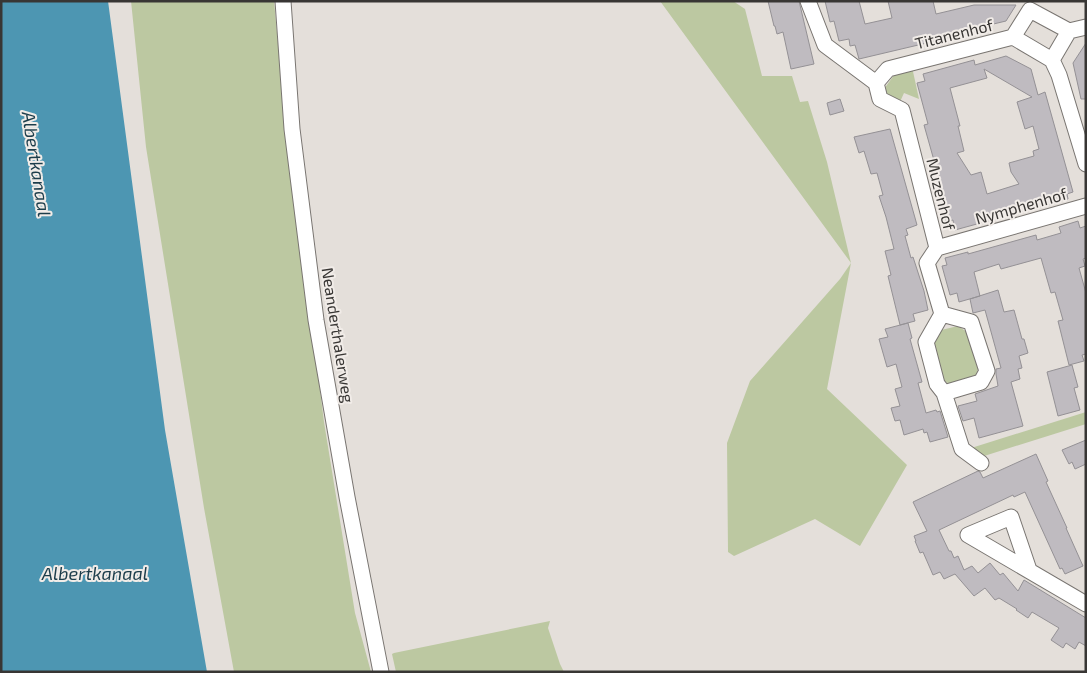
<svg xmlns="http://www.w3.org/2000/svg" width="1087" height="673" viewBox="0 0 1087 673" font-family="'Exo 2',sans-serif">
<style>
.green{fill:#bcc8a1}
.water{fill:#4d96b2}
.building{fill:#bfbbc0;stroke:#949195;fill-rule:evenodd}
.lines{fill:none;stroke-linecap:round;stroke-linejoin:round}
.minor-casing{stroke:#797571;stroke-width:17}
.minor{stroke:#fff;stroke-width:15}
.labels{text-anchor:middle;stroke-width:4;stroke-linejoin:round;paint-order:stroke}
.street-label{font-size:16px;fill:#383634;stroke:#f1ece8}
.water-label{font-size:18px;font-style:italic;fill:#1c3d4b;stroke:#f1ece8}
</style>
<rect width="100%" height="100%" fill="#e4dfda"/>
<path class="green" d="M131,1H274L291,182L311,318L324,422L355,613L371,672H234L204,508L146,147Z
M660,1H733L745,9L762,76H792L800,102L808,101L827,162L851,263L827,389L907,465L860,546L815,519L734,556L728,552L727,443L750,381L840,279L851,263Z
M912,67L919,99L904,93L899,104L886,99L884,89L897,71Z
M958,326L967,332L978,369L976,375L949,384L941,378L932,342L937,331Z
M1086,412V424L981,457L968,449Z
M550,621L548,628L560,664L564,672H396L392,654L394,653Z"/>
<path class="water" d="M1,1H108L165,430L207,672H1Z"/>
<path class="building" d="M768,1H799L814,64L791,69L783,32L777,34L775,26H774Z
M825,1H859L865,24L892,18L888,1H933L936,14L974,5H1016L1006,21L985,26L986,29L859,59L855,45L850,46L849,39L839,41L834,21L830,22Z
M1086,43V99H1081L1073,63Z
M1006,56L1031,69L1038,95L1045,92L1073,192L1067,194L1068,199L955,230L953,220L946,222L941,204L946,203L924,125L928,124L917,83L925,81L923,74L974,60L975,65ZM984,69L1032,97L1017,102L1025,129L1033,126L1039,149L1033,151L1034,156L1009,163L1011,172L1019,184L987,194L981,172L971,175L957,153L964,151L958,126H960L950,88L987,78Z
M840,99L844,111L830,115L827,103Z
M890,129L917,225L906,229L908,235L905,236L911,258L913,257L924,291L928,310L913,314L915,321L900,325L888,276L891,275L885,251L894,249L886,217L879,196L883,195L877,173L871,174L864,151L859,153L854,137Z
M1078,221L1080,228L1086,226V258L1083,259L1085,266L1079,268L1086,293V354L1082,355L1084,361L1069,365L1058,321L1063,320L1055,292L1051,293L1041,258L1001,269L999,264L974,272L980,296L959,302L957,293L950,295L942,266L947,265L945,258L968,252V254L1036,235L1037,240L1061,233L1059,227Z
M998,290L1004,312L1014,310L1022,339H1024L1028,353L1019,356L1022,368L1018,369L1020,379L1011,382L1023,426L979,438L974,418L963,421L958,406L977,401L975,394L998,386L996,374V369L1001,368L985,310L973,313L970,299Z
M908,323L912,338L910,339L922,382L918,383L926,413L936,410L937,412L940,411L948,437L930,442L927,432L924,433L923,429L904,435L900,420L895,421L891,408L900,406L895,389L902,387L896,364L887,367L879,339L888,337L885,329Z
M1072,365L1078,387L1074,388L1080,410L1058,416L1047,372Z
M1086,440V464L1075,469L1072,462L1069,464L1062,450Z
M1036,454L1048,481L1046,482L1067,528H1066L1083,566L1065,574L1062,568L1060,569L1025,492L1014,497L1013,495L939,530L949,551H951L954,558L958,556L964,570L972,566L978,573L990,563L1000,575L1003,573L1018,591L1024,580L1086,618V646L1079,642L1075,649L1066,643L1063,648L1051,640L1059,628L1032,612L1028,618L1016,610L1017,609L999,598L995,600L985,588L974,596L955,574L944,579L940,572L933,575L923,552L920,553L915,541H916L914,536L927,531L913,502L978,471L980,472L983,478Z"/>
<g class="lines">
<g class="minor-casing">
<path id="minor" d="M283,1L292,129L316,320L347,497L381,672
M808,1L825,45L876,83
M1030,10L1069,31
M1069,31L1086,27
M1013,37L1030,10
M1052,60L1059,75L1086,164
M1052,60L1069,31
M937,248L1086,206
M942,314L971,322L987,371L981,382L944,393
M981,463L962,449L944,393L937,384L926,342L942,314L927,263L937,248L902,110L880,99L876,83L888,69L1013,37L1052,60
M1029,570L1011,517L968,535L1086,604"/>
</g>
<use href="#minor" class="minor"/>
</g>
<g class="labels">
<g class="street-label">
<text transform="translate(954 34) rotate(-14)" y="6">Titanenhof</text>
<text transform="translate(941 194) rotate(76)" y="6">Muzenhof</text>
<text transform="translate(1021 206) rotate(-16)" y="6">Nymphenhof</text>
<text transform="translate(338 335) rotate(81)" y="6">Neanderthalerweg</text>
</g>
<g class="water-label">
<text transform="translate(36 164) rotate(81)" y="6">Albertkanaal</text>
<text x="95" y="580">Albertkanaal</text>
</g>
</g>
<rect width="1087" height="673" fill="none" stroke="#383634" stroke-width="5"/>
</svg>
